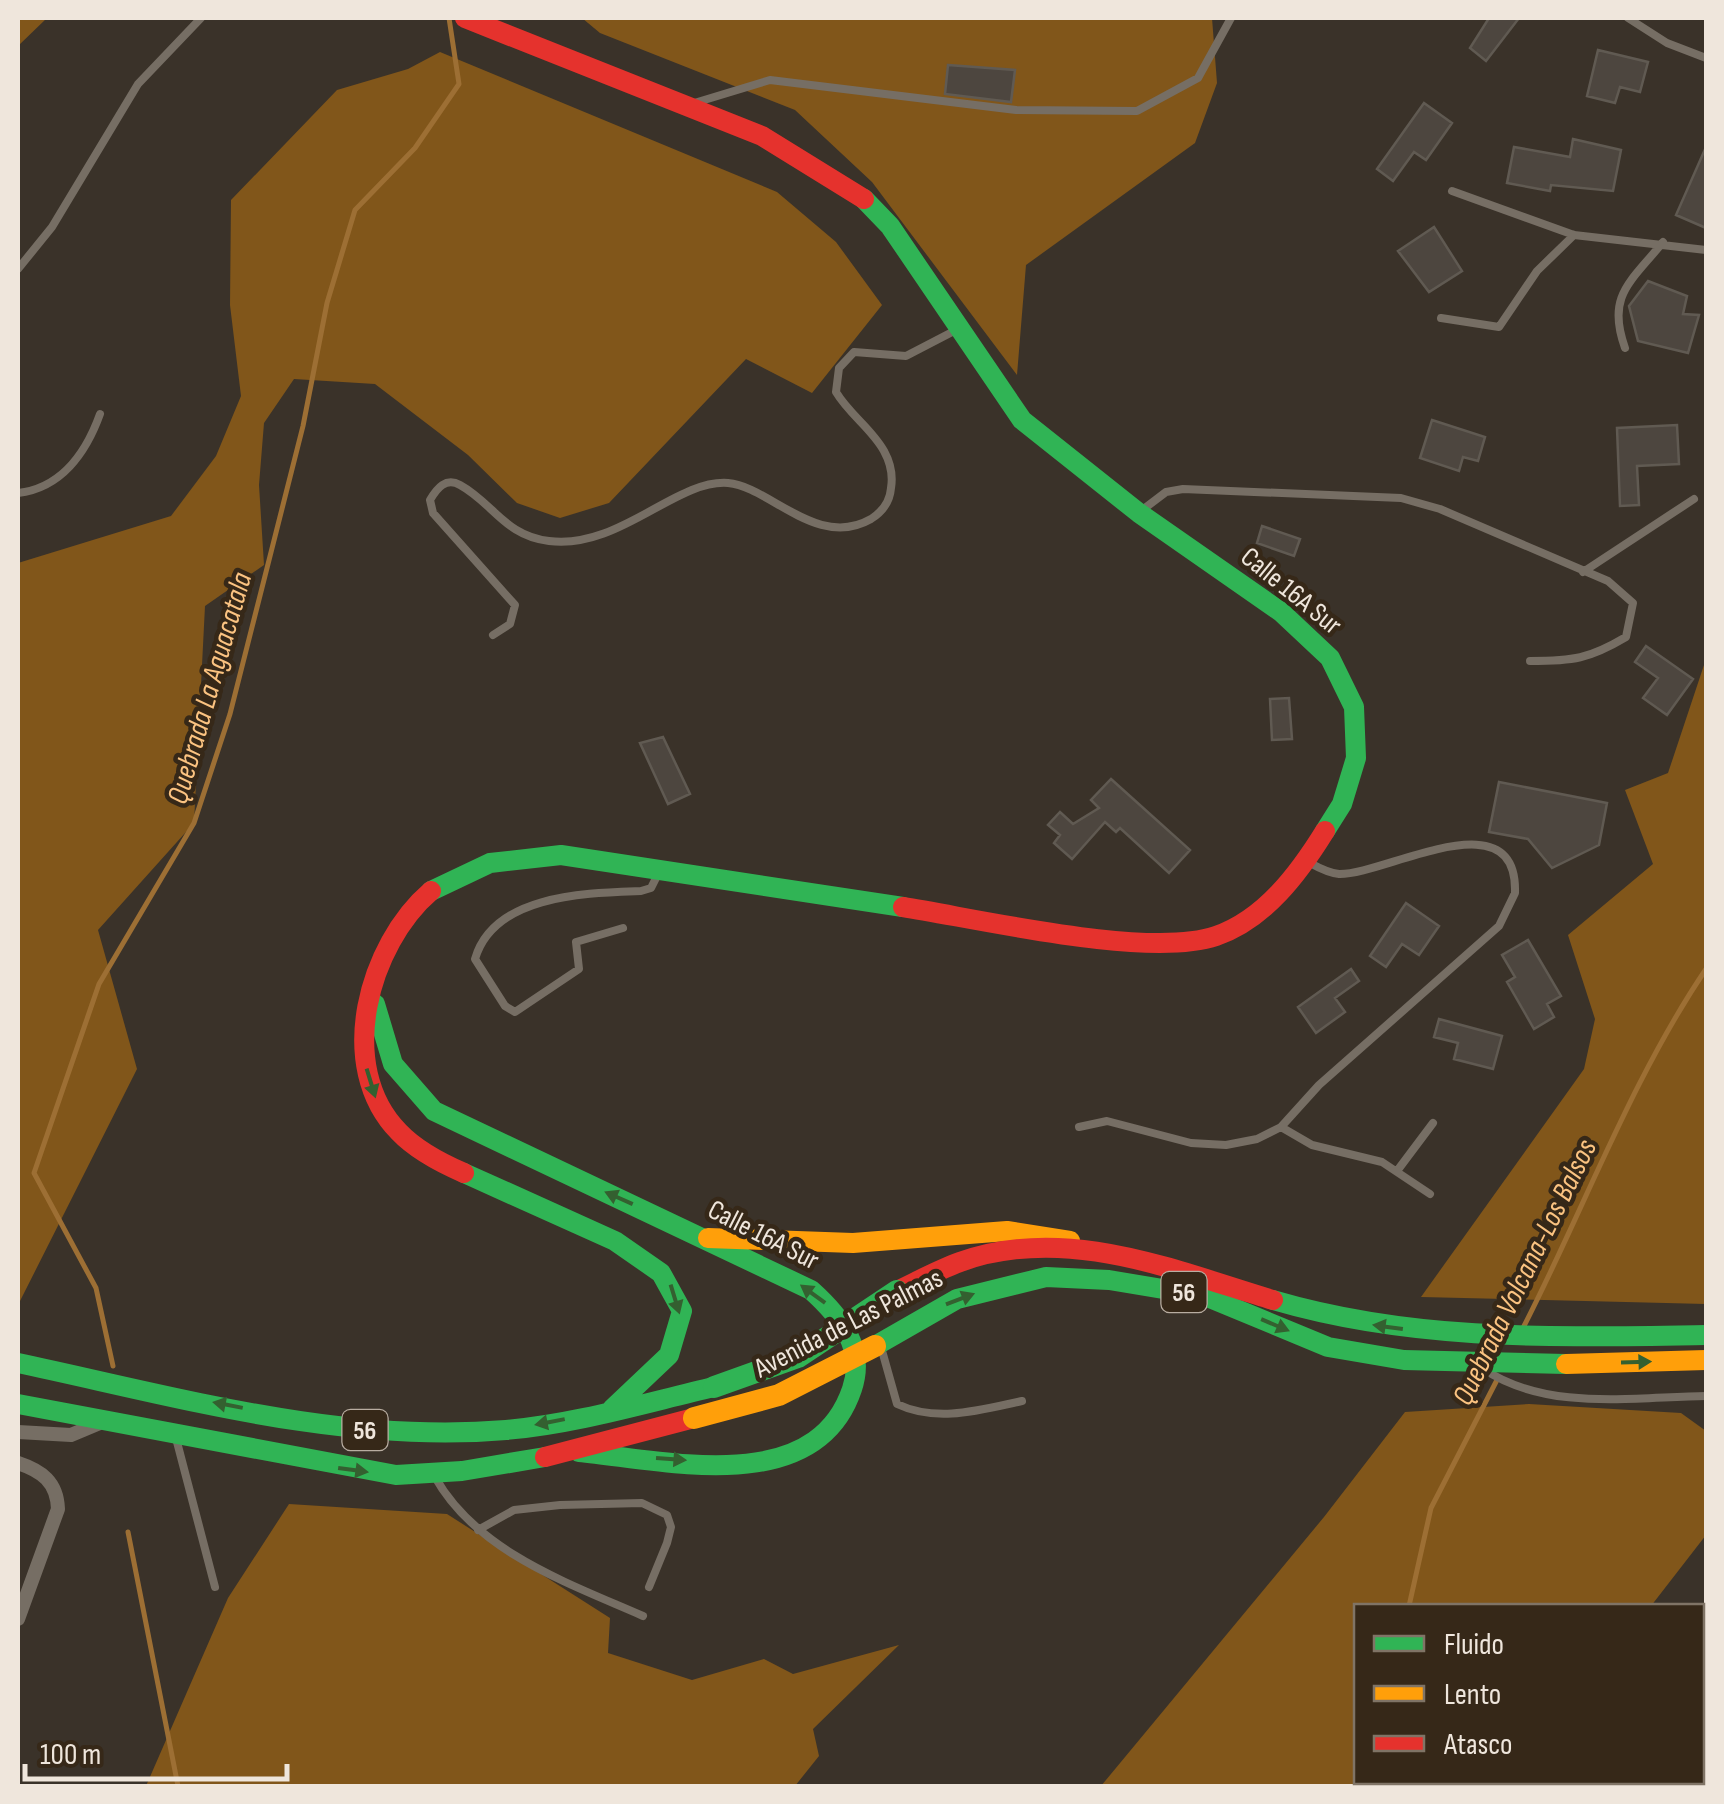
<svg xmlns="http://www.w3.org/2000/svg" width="1724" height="1804" viewBox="0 0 1724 1804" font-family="'Sofia Sans Condensed',sans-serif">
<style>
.forest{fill:#81561a}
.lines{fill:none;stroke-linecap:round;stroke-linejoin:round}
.stream{stroke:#9d6f34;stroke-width:5}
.building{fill:#4d463f;stroke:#605a52;stroke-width:2.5}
.lane{stroke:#766e64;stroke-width:8}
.street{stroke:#766e64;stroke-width:14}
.fast{stroke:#30b455;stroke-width:20}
.slow{stroke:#ff9f0a;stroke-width:20}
.jam{stroke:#e5322d;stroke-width:20}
.fast-bridge{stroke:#30b455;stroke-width:22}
.slow-bridge{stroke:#ff9f0a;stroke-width:22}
.oneway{fill:#346030}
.labels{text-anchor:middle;stroke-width:9;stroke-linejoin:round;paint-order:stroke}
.shield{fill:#362818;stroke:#b8ada1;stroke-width:2.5}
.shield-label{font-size:25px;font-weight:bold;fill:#efe6dc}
.street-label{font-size:28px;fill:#efe6dc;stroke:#362818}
.water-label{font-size:30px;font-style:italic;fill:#fbc381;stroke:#362818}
</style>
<rect width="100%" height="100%" fill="#3a3229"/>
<path class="forest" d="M18,18H47L18,46Z
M582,18H1212L1217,83L1195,143L1026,265L1017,375L872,182L795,110L600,33Z
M440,52L777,192L836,242L882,305L812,393L746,359L609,503L560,518L517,503L468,455L375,384L294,379L264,423L259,485L264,565L205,606L194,823L98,930L137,1069L18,1305V563L171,516L216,456L241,396L230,305L231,200L337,90L408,69Z
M1706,659V1304L1421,1297L1584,1069L1595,1019L1568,935L1653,864L1625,790L1668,773Z
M1529,1404L1681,1413L1706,1431V1535L1651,1606H1356V1782H1702V1733L1706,1731V1786H1101L1324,1517L1405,1412Z
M289,1504L447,1514L610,1618L608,1653L692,1680L764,1659L793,1674L899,1645L813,1729L819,1756L795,1786H146L228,1598Z"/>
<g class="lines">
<path class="stream" d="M1523,1328C1584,1209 1631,1080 1706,969
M113,1366L96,1288L34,1173L99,984L194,823L230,714L303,426L327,303L355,210L415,148L459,84L449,18
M128,1532L178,1786
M1409,1606L1431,1508L1498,1378
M1367,1786L1368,1782"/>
</g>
<path class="building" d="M1489,18H1519L1486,61L1470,48Z
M1598,50L1648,62L1640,92L1620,87L1615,103L1587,96Z
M948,65L1015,70L1011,102L945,94Z
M1424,103L1452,123L1426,160L1414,152L1393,181L1377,169Z
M1573,139L1621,150L1613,191L1551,185L1550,191L1507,183L1514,147L1570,157Z
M1706,147V228L1676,215Z
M1434,227L1462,271L1429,292L1398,251Z
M1648,281L1687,296L1683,314L1699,315L1688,353L1638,341L1629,306Z
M1432,420L1485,437L1478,461L1463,457L1459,471L1420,458Z
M1677,425L1679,464L1637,466L1639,505L1620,506L1617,428Z
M1262,526L1300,539L1294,556L1257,543Z
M1646,646L1693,679L1667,715L1643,698L1658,678L1635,662Z
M1289,698L1292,739L1272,740L1270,699Z
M663,737L690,794L668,804L640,743Z
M1111,779L1190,850L1169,873L1120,828L1116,832L1105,822L1072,859L1054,843L1060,835L1048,825L1060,812L1073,824L1099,808L1091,800Z
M1499,782L1607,803L1599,845L1552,868L1528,839L1489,832Z
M1406,903L1439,926L1419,955L1402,944L1386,967L1370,956Z
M1528,940L1561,996L1547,1004L1554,1017L1534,1029L1507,982L1515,977L1502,955Z
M1351,969L1359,981L1335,998L1345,1012L1316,1033L1298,1007Z
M1439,1019L1502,1036L1493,1069L1454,1059L1458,1043L1434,1037Z"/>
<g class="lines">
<path class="lane" d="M1628,18L1667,43L1706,58
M691,104L770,80L1016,110L1137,111L1198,78L1231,18
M1452,191L1574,235L1706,250
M18,269L52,227L138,84L201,18
M1441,318L1499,327L1537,271L1574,235
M1625,348C1606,295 1631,282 1663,242
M18,493C61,488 86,453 100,414
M1141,511L1166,492L1183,489L1401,498L1440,509L1608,581L1633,603L1626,637C1589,659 1573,661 1530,661
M1583,572L1694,499
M493,635L510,624L515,605L433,513L430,500C437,488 446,477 460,485C493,503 505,536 549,541C619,550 676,479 728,483C769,486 817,550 871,519C882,512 890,501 891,488C893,476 890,462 884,451C872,429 849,414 836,392L839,368L854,352L906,356L958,329
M623,928L576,942L579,969L515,1012L505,1006L475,959C494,894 587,893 641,891L651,888L658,874
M1079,1127L1107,1121L1191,1143L1226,1145L1257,1139L1281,1127L1319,1085L1499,926L1515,893C1518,796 1385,875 1339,874C1329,873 1319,868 1310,863
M1281,1127L1312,1145L1382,1162L1430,1194
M1397,1171L1433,1123
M881,1347L897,1404C937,1423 980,1410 1022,1401
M1482,1368C1546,1412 1633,1397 1706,1396
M177,1442L215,1587
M435,1477C477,1552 568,1583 643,1616
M478,1530L514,1510L560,1505L642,1503L667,1515L671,1527L667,1543L649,1587"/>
<path class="street" d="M18,1432L71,1435L102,1422
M18,1463C42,1471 57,1482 58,1509L18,1619"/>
<path class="fast" d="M864,199L890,226L1022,420L1139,513L1281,612L1330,658L1354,707L1356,758L1342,804L1325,831
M431,891L490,863L561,855L903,907
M375,1004L393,1064L434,1111L811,1290C840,1316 866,1348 852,1389C815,1499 665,1460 579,1452
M464,1173L615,1241L661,1273L682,1311L669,1355L612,1409
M1273,1300C1416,1342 1559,1337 1706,1335
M875,1346L957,1299L1046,1277L1109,1280L1205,1296L1328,1347L1404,1360L1566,1364
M18,1363C178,1397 340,1444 506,1430C576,1424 645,1403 714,1387
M18,1404L396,1475L462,1471L545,1457"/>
<path class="slow" d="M708,1238L853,1243L1007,1231L1070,1241
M1566,1364L1706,1360"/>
<path class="jam" d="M465,18L762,136L864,199
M431,891C369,944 334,1066 399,1132C416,1150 441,1163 464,1173
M903,907C979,919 1149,959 1216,936C1265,919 1299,873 1325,831
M897,1291C918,1281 938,1270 960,1262C1065,1224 1173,1270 1273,1300
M545,1457L694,1418"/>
<path class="fast-bridge" d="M714,1387L798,1357L897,1291"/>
<path class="slow-bridge" d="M694,1418L779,1395L875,1346"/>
</g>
<defs><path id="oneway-solid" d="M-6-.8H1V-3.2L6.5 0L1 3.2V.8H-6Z" transform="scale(2.5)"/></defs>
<g class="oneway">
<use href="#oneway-solid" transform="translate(371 1083) rotate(73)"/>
<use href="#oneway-solid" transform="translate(619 1198) rotate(-156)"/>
<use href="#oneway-solid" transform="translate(813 1294) rotate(-144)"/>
<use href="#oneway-solid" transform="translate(675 1299) rotate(73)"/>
<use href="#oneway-solid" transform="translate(960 1299) rotate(-21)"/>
<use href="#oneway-solid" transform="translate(1275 1325) rotate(23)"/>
<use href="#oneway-solid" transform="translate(1388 1327) rotate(-172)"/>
<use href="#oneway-solid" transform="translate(1636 1362) rotate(-2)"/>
<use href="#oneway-solid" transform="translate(228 1405) rotate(-169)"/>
<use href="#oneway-solid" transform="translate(550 1422) rotate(169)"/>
<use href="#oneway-solid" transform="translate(671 1459) rotate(4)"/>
<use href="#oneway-solid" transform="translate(353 1470) rotate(8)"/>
</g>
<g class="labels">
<g class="shield">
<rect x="1161.5" y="1272" width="45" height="40" rx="8"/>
<rect x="342.5" y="1410" width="45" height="40" rx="8"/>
</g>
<g class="shield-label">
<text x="1184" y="1301">56</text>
<text x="365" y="1439">56</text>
</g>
<g class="street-label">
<text transform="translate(1292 590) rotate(39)" y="10">Calle 16A Sur</text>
<text transform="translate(764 1234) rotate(27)" y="10">Calle 16A Sur</text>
<text transform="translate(848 1322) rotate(-27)" y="10">Avenida de Las Palmas</text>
</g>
<g class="water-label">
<text transform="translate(209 688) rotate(-74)" y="10">Quebrada La Aguacatala</text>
<text transform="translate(1524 1272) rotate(-64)" y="10">Quebrada Volcana-Los Balsos</text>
</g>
</g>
<rect width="1724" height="1804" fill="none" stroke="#efe6dc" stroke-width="40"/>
<rect x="1354" y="1604" width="350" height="180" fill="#362818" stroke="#807466" stroke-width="2.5"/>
<rect x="1374" y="1636" width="50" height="15" fill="#30b455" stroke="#807466" stroke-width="2.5"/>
<text x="1444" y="1654" font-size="30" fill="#efe6dc">Fluido</text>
<rect x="1374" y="1686" width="50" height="15" fill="#ff9f0a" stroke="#807466" stroke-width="2.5"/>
<text x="1444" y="1704" font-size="30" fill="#efe6dc">Lento</text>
<rect x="1374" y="1736" width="50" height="15" fill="#e5322d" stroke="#807466" stroke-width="2.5"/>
<text x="1444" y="1754" font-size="30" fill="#efe6dc">Atasco</text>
<path d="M25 1764v15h262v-15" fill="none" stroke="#efe6dc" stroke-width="5"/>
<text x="40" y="1764" font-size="30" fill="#efe6dc" stroke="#362818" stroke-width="8" paint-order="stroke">100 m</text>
</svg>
